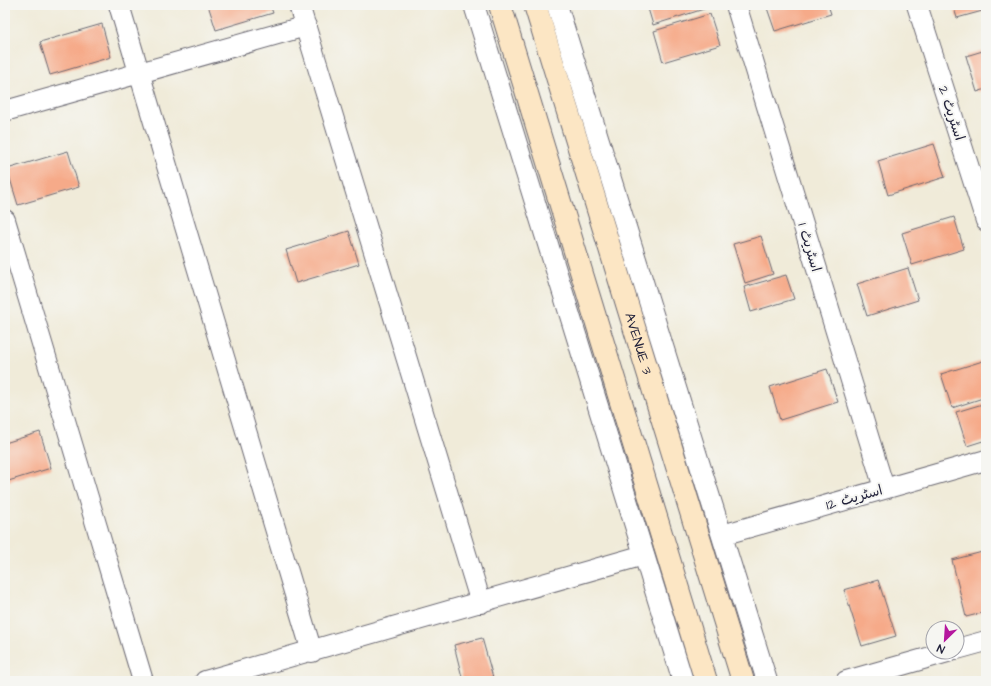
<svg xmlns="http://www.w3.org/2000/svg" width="991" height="686" viewBox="0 0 991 686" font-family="'Architects Daughter','Playpen Sans Arabic',sans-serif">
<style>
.building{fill:#f6aa89}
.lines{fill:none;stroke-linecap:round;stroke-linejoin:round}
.minor-casing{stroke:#6a6872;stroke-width:22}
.secondary-casing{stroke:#6a6872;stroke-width:24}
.minor{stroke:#fff;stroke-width:20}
.secondary{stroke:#fce6c4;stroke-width:22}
.labels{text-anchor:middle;stroke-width:4;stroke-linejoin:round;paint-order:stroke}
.street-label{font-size:14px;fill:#22223b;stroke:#f6f6f2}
</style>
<rect width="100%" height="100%" fill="#f6f6f2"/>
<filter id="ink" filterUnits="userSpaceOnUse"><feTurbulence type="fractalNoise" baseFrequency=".025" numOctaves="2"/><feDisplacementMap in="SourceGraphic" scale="8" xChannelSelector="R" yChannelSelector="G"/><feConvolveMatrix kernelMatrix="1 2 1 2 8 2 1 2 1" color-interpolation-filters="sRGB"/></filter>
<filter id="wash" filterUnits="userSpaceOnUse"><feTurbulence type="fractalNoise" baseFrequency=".012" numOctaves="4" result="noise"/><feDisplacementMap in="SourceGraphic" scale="16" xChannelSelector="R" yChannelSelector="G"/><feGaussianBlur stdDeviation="0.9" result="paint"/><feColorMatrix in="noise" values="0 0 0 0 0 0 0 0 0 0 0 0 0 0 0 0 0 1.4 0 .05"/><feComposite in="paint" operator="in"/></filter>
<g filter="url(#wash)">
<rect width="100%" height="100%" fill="#f0ebd9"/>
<g id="blocks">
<path class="building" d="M208,5H270L273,13L216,30Z
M647,5H706L707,8L653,25Z
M766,5H828L831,14L775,31Z
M953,5H986V10L957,18Z
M710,14L720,45L663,62L654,31Z
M102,24L111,57L50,75L40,42Z
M986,50V89L977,92L966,56Z
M934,144L945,177L888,195L878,161Z
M68,151L79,187L18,205L7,169Z
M954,217L964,249L912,265L902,233Z
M349,231L359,264L296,283L286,250Z
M761,236L773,274L745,283L733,244Z
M908,268L918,300L867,316L857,284Z
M786,275L794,299L751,312L744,287Z
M986,360V397L952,408L941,374Z
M827,369L838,402L780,420L770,387Z
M986,403V440L967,446L956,412Z
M40,432L51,468L5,482V443Z
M986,551V612L966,617L952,560Z
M878,580L896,636L862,646L844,590Z
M482,638L494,681H463L454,645Z"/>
</g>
</g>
<g filter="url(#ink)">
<use href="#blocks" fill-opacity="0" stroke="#6a6872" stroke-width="1"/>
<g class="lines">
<g class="minor-casing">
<path id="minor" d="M119,5L312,652
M299,5L481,603
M474,5L683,681
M557,5L767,681
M736,5L884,488
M917,5L986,221
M5,111L306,26
M5,220L143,681
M722,535L986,460
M957,649L986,641
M205,681L644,555
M846,681L948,652"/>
</g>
<g class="secondary-casing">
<g id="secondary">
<path d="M500,5L706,681"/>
<path id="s1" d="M535,5L743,681"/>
</g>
</g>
<use href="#minor" class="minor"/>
<use href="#secondary" class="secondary"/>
</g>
</g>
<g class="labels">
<g class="street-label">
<text transform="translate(952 113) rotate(72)" y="5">اسٹریٹ 2</text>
<text transform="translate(810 247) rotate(73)" y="5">اسٹریٹ 1</text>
<text dy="5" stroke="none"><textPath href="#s1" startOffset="354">AVENUE 3</textPath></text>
<text transform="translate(854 497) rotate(-16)" y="5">اسٹریٹ 12</text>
</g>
</g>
<rect width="991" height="686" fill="none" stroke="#f6f6f2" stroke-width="20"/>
<g transform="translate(945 640) rotate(205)"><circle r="19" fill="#f6f6f2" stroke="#a1a1a9"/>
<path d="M0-3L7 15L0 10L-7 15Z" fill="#b5179e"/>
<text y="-6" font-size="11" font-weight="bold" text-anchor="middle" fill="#22223b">N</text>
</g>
</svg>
